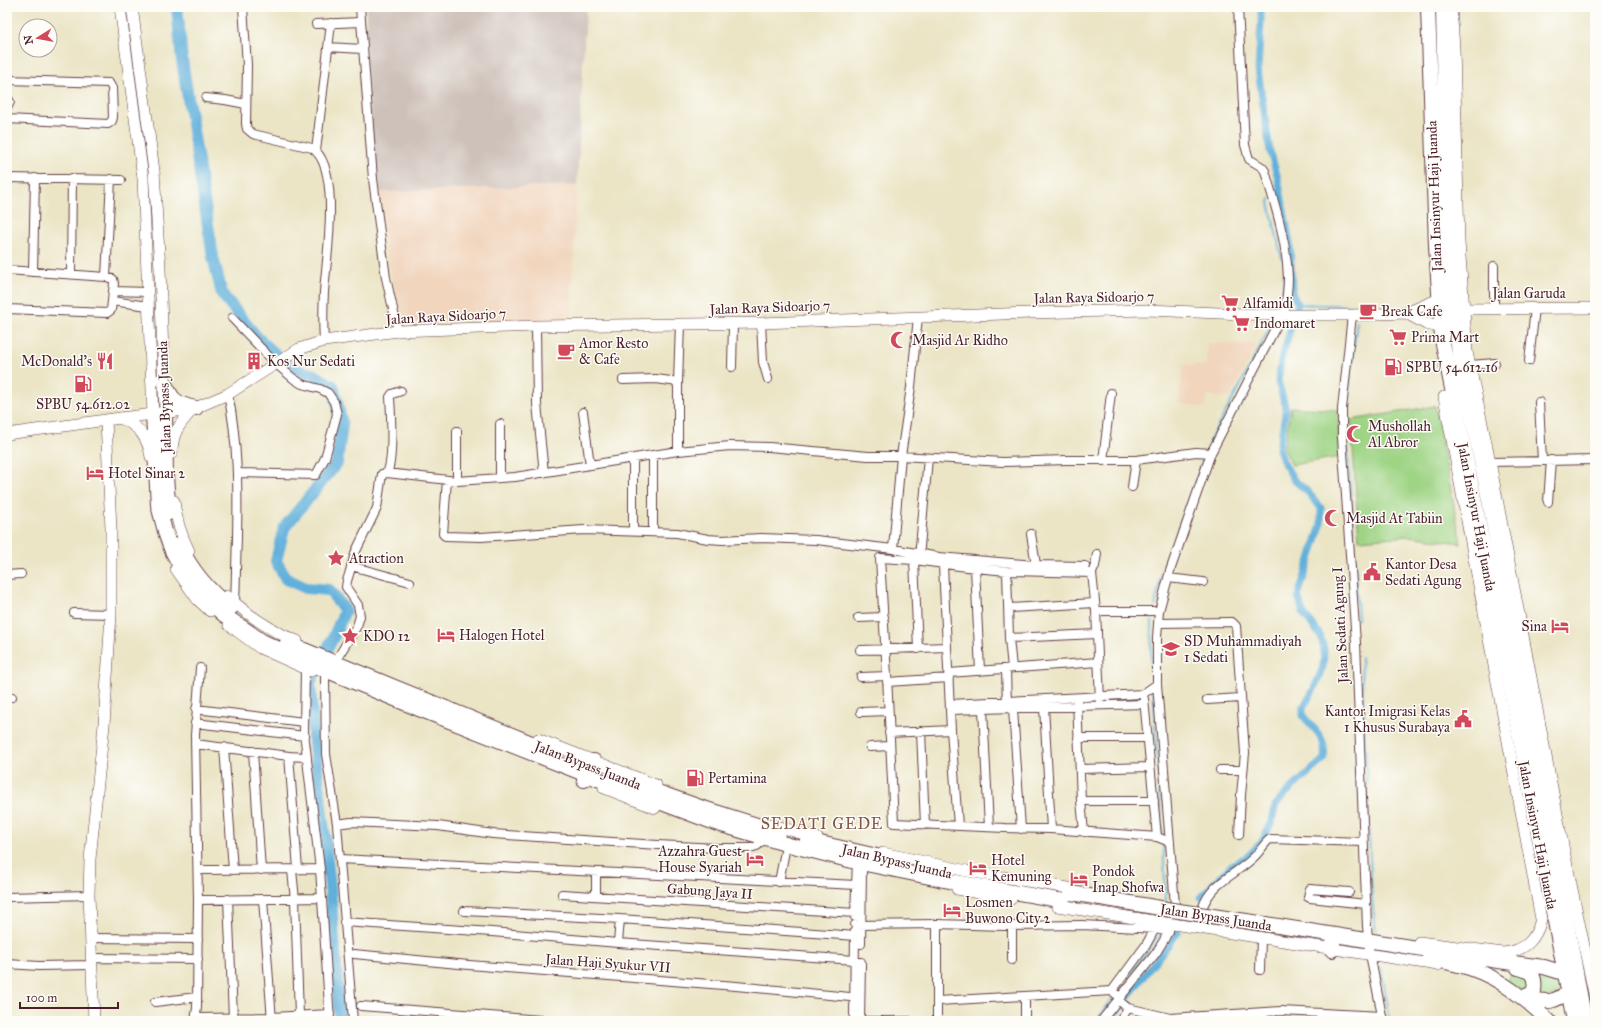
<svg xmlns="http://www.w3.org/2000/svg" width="1602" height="1028" viewBox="0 0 1602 1028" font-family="'IM FELL Great Primer',serif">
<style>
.built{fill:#f1d5bd}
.industrial{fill:#cec1ba}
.green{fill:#9fd485;stroke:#747a58}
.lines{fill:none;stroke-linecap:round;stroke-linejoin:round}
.stream{stroke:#60b0db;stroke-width:2}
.canal{stroke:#60b0db;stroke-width:7}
.river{stroke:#60b0db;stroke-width:12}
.street-casing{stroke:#623d42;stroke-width:10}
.secondary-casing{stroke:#623d42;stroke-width:12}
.highway-casing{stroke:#623d42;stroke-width:16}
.street{stroke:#fff;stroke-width:8}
.secondary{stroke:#fff;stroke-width:11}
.highway{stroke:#fff;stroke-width:14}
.highway-bridge-casing{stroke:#623d42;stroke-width:16;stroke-linecap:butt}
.highway-bridge{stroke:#fff;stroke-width:14}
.labels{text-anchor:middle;stroke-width:3;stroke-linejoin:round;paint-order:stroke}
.street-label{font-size:14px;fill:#4a1f2b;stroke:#fdfcf7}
.poi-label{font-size:14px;fill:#4a1f2b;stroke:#fdfcf7;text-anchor:start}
.quarter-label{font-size:16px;letter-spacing:1px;fill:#805548;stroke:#fdfcf7}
</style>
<rect width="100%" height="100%" fill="#fdfcf7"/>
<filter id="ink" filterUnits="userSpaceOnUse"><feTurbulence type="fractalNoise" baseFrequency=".025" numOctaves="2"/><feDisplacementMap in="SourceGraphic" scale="8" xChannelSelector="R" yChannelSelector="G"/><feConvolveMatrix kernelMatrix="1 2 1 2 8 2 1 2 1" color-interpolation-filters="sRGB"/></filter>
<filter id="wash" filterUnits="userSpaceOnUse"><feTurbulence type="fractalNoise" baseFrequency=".012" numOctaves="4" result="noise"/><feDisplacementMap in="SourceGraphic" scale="16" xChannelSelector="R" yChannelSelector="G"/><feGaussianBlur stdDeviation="0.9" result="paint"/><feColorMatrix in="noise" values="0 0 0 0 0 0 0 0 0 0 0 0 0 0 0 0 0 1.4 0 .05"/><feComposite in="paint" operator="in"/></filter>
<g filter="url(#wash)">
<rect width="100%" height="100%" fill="#ebe5c6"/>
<path class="built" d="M577,185L571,307L572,322H404L393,285L385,247L380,192Z
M1207,343L1257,344L1230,398L1207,396L1205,408L1179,403L1183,365H1206Z"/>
<path class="industrial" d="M366,7H586L577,185L380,192L374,160L366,58Z"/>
<path class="green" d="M1435,406L1461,543L1408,536L1359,540L1351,420Z
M1291,407L1338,410L1339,457L1292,465L1284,449Z
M1513,967L1563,977L1566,991L1543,1000L1507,984Z"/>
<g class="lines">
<path class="stream" d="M1275,196L1281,194
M1270,199L1269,203L1282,259
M1298,304L1350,306L1352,309
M1277,312L1283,294L1284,275
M1357,321L1346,414L1358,620
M1209,442L1241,384L1274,319
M1155,606L1160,580L1204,457
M1152,621L1151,656L1153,685
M1361,657L1372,901L1376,931
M1153,689L1162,836
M1163,841L1166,904
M1381,967L1390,1021
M1129,975L1162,932
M1096,1021L1114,996"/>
<path class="canal" d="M1201,897L1233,864L1248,856L1261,843L1272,822L1275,806L1285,794L1324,759C1327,738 1316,731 1303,716V708L1313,691L1323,667L1324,649L1320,635L1303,613L1298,596L1321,525V508L1307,491L1294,480L1284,463L1279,449L1286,409L1278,381L1282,357L1298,304L1292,293L1290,244L1278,178L1270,151L1260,84L1258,68L1261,23V7
M1109,1021L1178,932"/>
<path class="river" d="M177,7L182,60L213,257L222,294L256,336L290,368L314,375L333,386L342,424L337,463L284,528L276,561L286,579L306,588L329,590L345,610L334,636L310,682L313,734L330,886L340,1021"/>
</g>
</g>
<g filter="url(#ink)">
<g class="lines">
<g class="street-casing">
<path id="street" d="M243,7L247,65L246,124L247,129L253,134L312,148C342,167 326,261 324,292C323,309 323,325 324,341
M360,7L373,179L386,278L398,331
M1238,7L1245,145L1249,159L1262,167L1265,171C1275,205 1287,242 1288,278C1288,290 1286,303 1284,315
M1589,7L1595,11
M316,24L361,22
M328,47L362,49
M7,80L109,83L112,88L113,117L112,121L108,124L7,119
M7,96L10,102L7,108
M206,98L225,100L246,104
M316,151L331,23
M7,178L121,180
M7,270L106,277L113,279L114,283L111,310L107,313L7,309
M33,272L35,178
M71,274L72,178
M106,277L111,179
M113,291L148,292
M112,301L148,306
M1494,309V266
M1352,315L1342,409V437L1356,643L1367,926L1369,949L1383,1021
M232,318L276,364L294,379L302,384L320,389L328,393L334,402L337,414L333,429L325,458L316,475L238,473
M761,323L763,362L768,379
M536,326L537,404L544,473
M1529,361L1535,308
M1470,365L1495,363
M732,367L733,324
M623,380L656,379L678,382
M228,394C238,442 238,489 237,538C236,560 236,581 235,603
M1539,402L1542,461
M583,412L590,465
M457,431V481
M678,451V382L680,324
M633,459V531
M1103,461L1111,393
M1490,462L1595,460
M387,473C394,460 391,413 390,397L392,394L401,391
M500,478V424
M447,480L443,534L445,536L481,537L584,530L677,533L708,539L722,540L761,538L816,540L893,549L939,557L1036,565L1031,534
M1132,487L1136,460
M1548,502L1551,460
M653,532V455
M893,549L901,456L911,387L918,317
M1097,554L1095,566L1092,573L1096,611L1100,700
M919,558L928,458
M914,560L918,649
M943,565L951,730L958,826
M1036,565L1085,566
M351,566L410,582
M975,568L980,671
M1007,571L1009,638L1012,668
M1092,573L1007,571L975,568L914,560L880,558L887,676L894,823L1005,828L1051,829L1157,837L1170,842
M7,575L21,574
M1168,578L1203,582
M1009,608L1095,603
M1096,611H1159
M74,613L111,614
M858,618L884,617
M1158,623L1232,622L1236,626L1245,753L1241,795L1239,835
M1009,638L1097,634
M860,650L947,647
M338,657L357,626L360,616L358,605L346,587L347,581L356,551L377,508L382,474L387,473L457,481L515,477L678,451L730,446L769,447L868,456H901L1003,462L1067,460H1136L1196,452L1211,453
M305,668L304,732L307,758
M1006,669L1007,706
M949,673L1098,662
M325,677L326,754L337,824L353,1021
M861,677L887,676
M887,682L949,678
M7,697H12
M1144,699L1157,837
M1077,700L1081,801L1084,832
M1207,700L1241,698
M950,704L1143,694L1157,684
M1044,707L1051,829
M196,709L304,722
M983,709L989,827
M1013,709L1021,829
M950,710L1144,704
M861,712L888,711
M195,723L305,736
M921,731L925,825
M889,733L951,730
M1078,738H1147
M195,744L289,756L298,869
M224,747L233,870
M870,747L890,746
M253,751L261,870
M289,756L305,757L307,760L320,869L330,1021
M1080,769L1150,767
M1220,770H1243
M1081,801H1154
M337,824L351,822L438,826L493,834L658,845L717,848H750L757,846L761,842
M340,859L856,885
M198,870L320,869
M292,870L295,900L299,1015
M779,882L785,851
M1349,892L1310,889L1308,897L1310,898L1366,904
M562,894L855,913
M596,896V872
M7,897L89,895
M228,899L233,1017
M263,899L272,1021
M198,900L321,898
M1202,909C1211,882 1236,875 1254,857C1259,853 1266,841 1270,839L1363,842
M464,911L620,919L856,936
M855,917L857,859
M344,922L492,932L618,943L855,960
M855,925L937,924L1005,926L1082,925L1156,929L1169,932
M90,938L198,939
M618,943L620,919
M861,944L862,870
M354,954L469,965L736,986L860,998
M91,958L198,959
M1012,960V926
M7,964L39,966L91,965
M1260,970L1261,939
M1112,991L1146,945L1157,925
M1118,1000L1128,1008L1170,1018L1281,1011L1382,1016
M938,1001L1112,991L1120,997
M155,1002L197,997
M361,1006L553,1021
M1263,1013L1265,1021
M196,1018L272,1017L330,1014
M1025,1018V996
M195,1021L197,1008L198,900L195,735L200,668
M854,1021L855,931
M860,1021L861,962
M860,1021H909
M937,1021V924
M1101,1021L1156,953L1164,940L1171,925L1175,905L1157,684V637L1159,611L1170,571L1211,453L1282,315
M1120,1021L1128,1008"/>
</g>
<g class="secondary-casing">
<path id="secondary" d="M120,7L143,178L153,414
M132,7L154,171L160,269L165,413
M1451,7L1454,48L1459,242L1467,352L1490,462L1564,851L1595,998
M1463,309L1595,308
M1406,313L1426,324L1440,327
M120,418C138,425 148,437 151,457
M7,434L113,419L193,409L228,394L299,349L324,341L398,331L536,326L761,323L1031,313L1147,310L1268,315H1352L1406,313L1439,299
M172,453C172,432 180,424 193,409
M174,501C176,519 181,535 189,551
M176,569L198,600L210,611
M227,596C248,615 270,631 297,641
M229,625L260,648L311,671
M538,739L656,785
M604,788L655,808
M770,824L817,838
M883,853L967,871L1080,890
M957,889L1011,899
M1057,906L1438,965
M1419,942L1503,953C1525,951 1536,940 1541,919L1444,397
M94,1021L89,895L90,859L104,725L111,614V529L106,420"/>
</g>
<g class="highway-casing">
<path id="highway" d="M1428,7L1436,246L1442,339L1475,503L1574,1021
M1443,7L1448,243L1452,307L1460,358L1489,500L1585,1021
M163,379C171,398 174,404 196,408
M165,413L166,477L169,513
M153,414L158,505L166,535L172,551L180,566L206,599L224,615L262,641L311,664L419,709L587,775L715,823L789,845L856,862L939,879L1070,902
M179,544C191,570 209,591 231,608
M287,643L546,749
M584,780L594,761
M644,787L703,808L779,832
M807,840L890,859
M1253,922L1498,961L1544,967L1570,975
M1332,950L1333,943
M1429,958C1443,962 1458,964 1472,969C1502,979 1526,1000 1549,1021
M1518,968C1532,971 1536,976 1534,991L1529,995L1525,996
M1525,997C1549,1004 1554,1003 1574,988"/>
</g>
<use href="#street" class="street"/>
<use href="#secondary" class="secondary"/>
<use href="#highway" class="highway"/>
<g class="highway-bridge-casing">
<path id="highway-bridge" d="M1071,893L1172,910L1253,922"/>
</g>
<use href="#highway-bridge" class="highway-bridge"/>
</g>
</g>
<defs>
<g id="supermarket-bare" transform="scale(1.38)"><path d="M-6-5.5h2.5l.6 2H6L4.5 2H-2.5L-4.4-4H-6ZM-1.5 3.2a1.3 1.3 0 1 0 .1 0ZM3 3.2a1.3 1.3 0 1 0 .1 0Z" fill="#d1495b" stroke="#fdfcf7" stroke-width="2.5" paint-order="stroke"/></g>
<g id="cafe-bare" transform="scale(1.38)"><path d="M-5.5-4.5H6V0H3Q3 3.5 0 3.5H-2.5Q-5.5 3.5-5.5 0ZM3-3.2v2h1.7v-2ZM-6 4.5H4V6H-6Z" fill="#d1495b" stroke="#fdfcf7" stroke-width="2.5" paint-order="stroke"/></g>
<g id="mosque-bare" transform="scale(1.38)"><path d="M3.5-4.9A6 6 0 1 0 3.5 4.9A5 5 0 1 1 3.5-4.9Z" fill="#d1495b" stroke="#fdfcf7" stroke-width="2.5" paint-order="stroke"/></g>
<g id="restaurant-bare" transform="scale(1.38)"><path d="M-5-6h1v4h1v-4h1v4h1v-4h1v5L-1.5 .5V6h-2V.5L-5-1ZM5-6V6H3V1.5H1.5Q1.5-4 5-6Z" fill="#d1495b" stroke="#fdfcf7" stroke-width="2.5" paint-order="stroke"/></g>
<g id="building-bare" transform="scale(1.38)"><path d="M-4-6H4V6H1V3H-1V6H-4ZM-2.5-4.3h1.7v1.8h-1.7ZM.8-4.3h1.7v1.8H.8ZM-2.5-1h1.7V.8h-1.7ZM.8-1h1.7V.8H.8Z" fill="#d1495b" stroke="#fdfcf7" stroke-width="2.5" paint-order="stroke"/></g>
<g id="fuel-bare" transform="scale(1.38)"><path d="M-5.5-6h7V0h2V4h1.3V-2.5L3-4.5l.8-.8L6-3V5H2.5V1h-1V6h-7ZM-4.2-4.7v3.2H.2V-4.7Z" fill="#d1495b" stroke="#fdfcf7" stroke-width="2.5" paint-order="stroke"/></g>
<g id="hotel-bare" transform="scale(1.38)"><path d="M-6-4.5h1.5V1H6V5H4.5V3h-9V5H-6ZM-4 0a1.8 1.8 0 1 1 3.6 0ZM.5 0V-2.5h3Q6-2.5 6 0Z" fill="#d1495b" stroke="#fdfcf7" stroke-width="2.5" paint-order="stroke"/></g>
<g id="sight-bare" transform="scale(1.38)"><path d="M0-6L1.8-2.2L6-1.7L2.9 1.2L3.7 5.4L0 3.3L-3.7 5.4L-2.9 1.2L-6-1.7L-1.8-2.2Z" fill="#d1495b" stroke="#fdfcf7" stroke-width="2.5" paint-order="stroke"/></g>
<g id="civic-bare" transform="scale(1.38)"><path d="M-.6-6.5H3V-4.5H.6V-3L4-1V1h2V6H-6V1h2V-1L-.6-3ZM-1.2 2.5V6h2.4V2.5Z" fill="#d1495b" stroke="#fdfcf7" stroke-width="2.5" paint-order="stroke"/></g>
<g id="school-bare" transform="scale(1.38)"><path d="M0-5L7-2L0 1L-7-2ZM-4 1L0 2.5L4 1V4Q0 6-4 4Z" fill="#d1495b" stroke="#fdfcf7" stroke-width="2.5" paint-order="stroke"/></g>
</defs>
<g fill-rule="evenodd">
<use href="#supermarket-bare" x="1230" y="303"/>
<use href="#cafe-bare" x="1368" y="311"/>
<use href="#supermarket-bare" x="1241" y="323"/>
<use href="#supermarket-bare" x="1398" y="337"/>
<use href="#mosque-bare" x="899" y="340"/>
<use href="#cafe-bare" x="566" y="351"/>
<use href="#restaurant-bare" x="105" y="361"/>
<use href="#building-bare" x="254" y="361"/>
<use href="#fuel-bare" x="1393" y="367"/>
<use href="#fuel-bare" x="83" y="384"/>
<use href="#mosque-bare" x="1355" y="434"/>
<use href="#hotel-bare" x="95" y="473"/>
<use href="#mosque-bare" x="1333" y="518"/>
<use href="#sight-bare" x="336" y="558"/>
<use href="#civic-bare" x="1372" y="572"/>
<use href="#hotel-bare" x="1560" y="626"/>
<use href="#hotel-bare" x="446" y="635"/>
<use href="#sight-bare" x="350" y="636"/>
<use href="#school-bare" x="1171" y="649"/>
<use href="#civic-bare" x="1463" y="719"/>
<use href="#fuel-bare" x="695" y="778"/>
<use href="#hotel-bare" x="755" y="859"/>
<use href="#hotel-bare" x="978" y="868"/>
<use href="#hotel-bare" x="1079" y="879"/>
<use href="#hotel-bare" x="952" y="910"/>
</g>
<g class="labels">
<g class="street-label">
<text transform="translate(1434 196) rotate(-92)" y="5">Jalan Insinyur Haji Juanda</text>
<text x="1529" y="298">Jalan Garuda</text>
<text transform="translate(1094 297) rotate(-1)" y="5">Jalan Raya Sidoarjo 7</text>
<text transform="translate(770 307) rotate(-2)" y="5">Jalan Raya Sidoarjo 7</text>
<text transform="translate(446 316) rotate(-3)" y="5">Jalan Raya Sidoarjo 7</text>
<text transform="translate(164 397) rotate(-92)" y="5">Jalan Bypass Juanda</text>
<text transform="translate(1477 517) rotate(79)" y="5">Jalan Insinyur Haji Juanda</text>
<text transform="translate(1340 625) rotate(-93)" y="5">Jalan Sedati Agung I</text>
<text transform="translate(588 765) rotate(21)" y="5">Jalan Bypass Juanda</text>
<text transform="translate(1538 835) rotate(79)" y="5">Jalan Insinyur Haji Juanda</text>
<text transform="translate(897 861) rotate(13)" y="5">Jalan Bypass Juanda</text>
<text transform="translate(710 891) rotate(4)" y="5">Gabung Jaya II</text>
<text transform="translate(1216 917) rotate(9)" y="5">Jalan Bypass Juanda</text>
<text transform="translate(608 963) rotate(4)" y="5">Jalan Haji Syukur VII</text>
</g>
<g class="poi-label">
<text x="1243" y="308">Alfamidi</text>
<text x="1381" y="316">Break Cafe</text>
<text x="1254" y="328">Indomaret</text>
<text x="1411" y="342">Prima Mart</text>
<text x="912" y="345">Masjid Ar Ridho</text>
<text x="579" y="348">Amor Resto<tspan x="579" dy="16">&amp; Cafe</tspan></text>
<text x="92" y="366" text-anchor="end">McDonald's</text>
<text x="267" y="366">Kos Nur Sedati</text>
<text x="1406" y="372">SPBU 54.612.16</text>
<text x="83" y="409" text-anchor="middle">SPBU 54.612.02</text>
<text x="1368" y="431">Mushollah<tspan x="1368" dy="16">Al Abror</tspan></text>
<text x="108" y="478">Hotel Sinar 2</text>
<text x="1346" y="523">Masjid At Tabiin</text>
<text x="349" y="563">Atraction</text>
<text x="1385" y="569">Kantor Desa<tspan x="1385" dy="16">Sedati Agung</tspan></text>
<text x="1547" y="631" text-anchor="end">Sina</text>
<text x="459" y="640">Halogen Hotel</text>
<text x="363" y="641">KDO 12</text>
<text x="1184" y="646">SD Muhammadiyah<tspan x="1184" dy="16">1 Sedati</tspan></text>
<text x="1450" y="716" text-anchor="end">Kantor Imigrasi Kelas<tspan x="1450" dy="16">1 Khusus Surabaya</tspan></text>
<text x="708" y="783">Pertamina</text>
<text x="742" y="856" text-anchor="end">Azzahra Guest<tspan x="742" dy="16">House Syariah</tspan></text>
<text x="991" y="865">Hotel<tspan x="991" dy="16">Kemuning</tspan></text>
<text x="1092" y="876">Pondok<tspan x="1092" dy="16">Inap Shofwa</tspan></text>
<text x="965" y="907">Losmen<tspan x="965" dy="16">Buwono City 2</tspan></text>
</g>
<g class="quarter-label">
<text x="822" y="829">SEDATI GEDE</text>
</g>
</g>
<rect width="1602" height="1028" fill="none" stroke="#fdfcf7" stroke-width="24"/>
<g transform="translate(38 38) rotate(259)"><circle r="19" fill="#fdfcf7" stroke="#b5a4a5"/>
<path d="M0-3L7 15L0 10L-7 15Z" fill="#d1495b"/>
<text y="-6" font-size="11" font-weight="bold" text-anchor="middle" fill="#4a1f2b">N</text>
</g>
<path d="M20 1002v6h98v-6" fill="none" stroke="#4a1f2b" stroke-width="2"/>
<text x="26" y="1002" font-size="12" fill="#4a1f2b" stroke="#fdfcf7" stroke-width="3" paint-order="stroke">100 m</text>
</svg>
